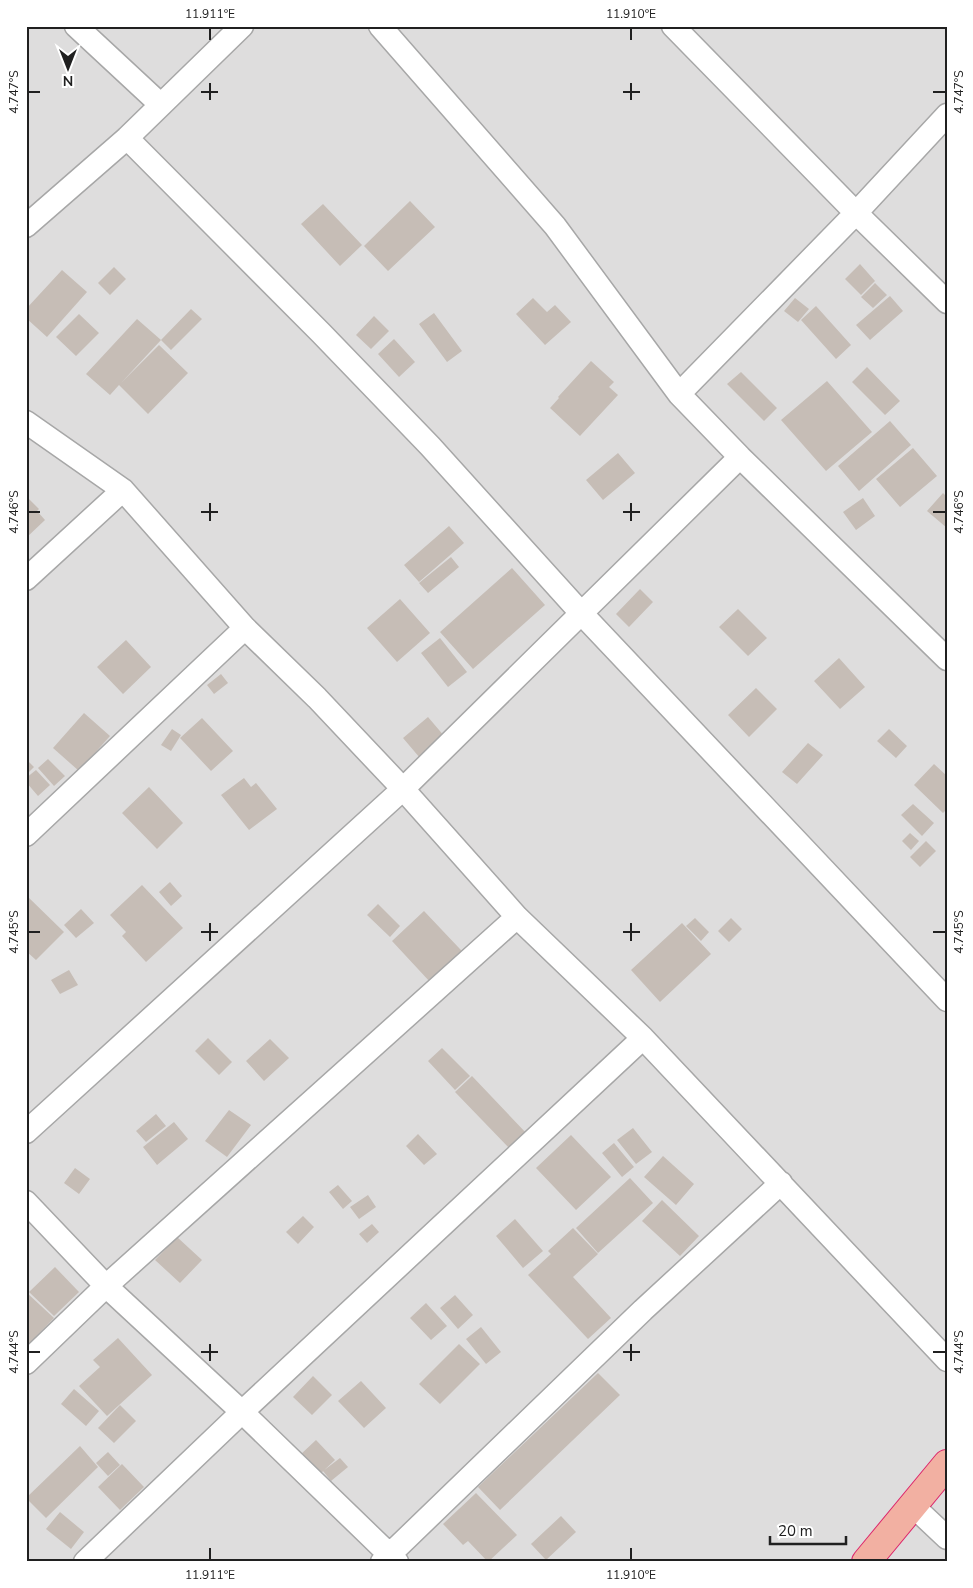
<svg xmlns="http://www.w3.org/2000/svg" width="973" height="1588" viewBox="0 0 973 1588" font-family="'Nunito Sans',sans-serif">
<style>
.residential{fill:#dedddd}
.building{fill:#c6bdb6}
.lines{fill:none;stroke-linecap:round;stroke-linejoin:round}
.minor-casing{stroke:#a7a7a7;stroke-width:25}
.trunk-casing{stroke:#dd266c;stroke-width:30}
.minor{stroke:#fff;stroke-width:22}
.trunk{stroke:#f2b0a2;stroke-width:28}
.ticks{fill:none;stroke:#202020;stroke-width:2}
.neatline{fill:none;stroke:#202020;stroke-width:2}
.ticks-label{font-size:12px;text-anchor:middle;fill:#202020}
</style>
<rect width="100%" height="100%" fill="#f1ede7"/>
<path class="residential" d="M26,26H947V1562H26Z"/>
<path class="building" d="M410,201L435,227L388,271L364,246Z
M323,204L362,245L340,266L301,224Z
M860,264L875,281L861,295L845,279Z
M114,267L126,279L110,295L98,283Z
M62,270L87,292L47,337L26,318V309Z
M875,283L887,295L873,308L861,297Z
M890,296L903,311L870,340L856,325Z
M533,298L547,312L555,305L571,322L545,345L516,314Z
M795,298L809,309L798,322L784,311Z
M816,306L851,345L836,359L801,320Z
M191,309L202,319L171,350L161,340L121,383L159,345L188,373L148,414L119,385L110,395L86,374L137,319L161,340Z
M434,313L462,351L447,362L419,324Z
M79,314L99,333L76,356L56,337Z
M374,316L389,331L371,349L356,335Z
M394,339L415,362L399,377L378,354Z
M591,361L614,382L609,387L618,395L580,436L550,408L559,398L558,397Z
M867,367L900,401L885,415L852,382Z
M741,372L777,408L764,421L727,384Z
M827,381L872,432L826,471L781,420Z
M890,421L911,445L859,491L838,466Z
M913,448L937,476L900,507L876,479Z
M618,453L635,473L603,500L586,480Z
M943,493L947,497V528L927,511Z
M26,496L39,509L37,511L45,520L26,538Z
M863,498L875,516L856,530L843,512Z
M449,526L464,543L419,582L404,565Z
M451,557L459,567L428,593L419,583Z
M512,568L545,605L473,669L440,632Z
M640,589L653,602L629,627L616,614Z
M400,599L430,633L397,662L367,628Z
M738,609L767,638L748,656L719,627Z
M440,638L467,672L448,687L421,653Z
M126,640L151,667L123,694L97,667Z
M839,658L865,687L840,709L814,681Z
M221,674L228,683L214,694L207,685Z
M756,688L777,709L749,737L728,715Z
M84,713L110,736L79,771L53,748Z
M428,717L445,737L420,758L403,738Z
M202,718L233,751L211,771L180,738Z
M172,729L181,735L171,751L161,745Z
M889,729L907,746L896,758L877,741Z
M808,743L823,755L797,784L782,772Z
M26,759L34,767L26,775Z
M48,759L65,776L54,786L38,768Z
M934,764L947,776V809L943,813L914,785Z
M36,770L50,785L38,796L26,782V778Z
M244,778L251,787L256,783L277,809L249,830L221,795Z
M149,787L183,823L157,849L122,813Z
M913,804L934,823L922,836L901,815Z
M910,833L919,841L911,850L902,841Z
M926,841L936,851L920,867L910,857Z
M170,882L182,896L171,906L159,892Z
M142,885L183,928L146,962L122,936L126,932L110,915Z
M26,895L64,932L36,960L26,951Z
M378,904L400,926L390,937L367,915Z
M81,909L94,923L76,938L64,925Z
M424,911L477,967L444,997L392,941Z
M695,918L709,932L701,941L686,926Z
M731,918L742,929L729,942L718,931Z
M682,923L711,954L660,1002L631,970Z
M69,970L78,985L60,994L51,980Z
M208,1038L232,1062L219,1075L195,1051Z
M270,1039L289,1058L264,1081L246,1061Z
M442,1048L470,1076L455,1090L428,1061Z
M472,1076L528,1135L512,1151L455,1092Z
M229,1110L251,1125L227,1157L205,1141Z
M156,1114L166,1126L146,1142L136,1131Z
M174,1122L188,1139L157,1165L143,1147Z
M633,1128L652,1152L636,1164L617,1140Z
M418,1134L437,1154L424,1165L406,1146Z
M571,1135L611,1177L576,1210L536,1168Z
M614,1143L634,1167L622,1177L602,1153Z
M663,1156L694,1184L676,1205L644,1177Z
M75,1168L90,1179L79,1194L64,1183Z
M630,1178L653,1203L598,1253L576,1228Z
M338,1185L352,1201L343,1209L329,1192Z
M368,1195L376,1207L359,1219L350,1207Z
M662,1200L699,1236L680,1256L642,1221Z
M303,1216L314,1227L298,1244L286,1232Z
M515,1219L543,1251L523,1268L496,1236Z
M372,1224L379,1232L367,1243L359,1234Z
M573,1228L598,1254L573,1277L611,1318L588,1339L528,1275L551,1254L548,1251Z
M177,1237L202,1260L180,1283L155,1260Z
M55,1267L79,1292L54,1316L29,1292Z
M26,1292L54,1318L26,1347Z
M455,1295L473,1315L458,1329L440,1308Z
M426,1303L447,1326L431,1340L410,1318Z
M481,1327L501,1352L486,1364L466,1339Z
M118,1338L152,1375L107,1416L79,1386L100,1367L93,1360Z
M459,1344L480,1364L440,1404L419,1384Z
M598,1373L620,1395L500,1510L478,1487Z
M313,1376L332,1395L312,1415L293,1397Z
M361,1381L386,1408L364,1428L338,1401Z
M74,1389L99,1411L86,1426L61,1404Z
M120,1405L136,1421L114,1443L98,1428Z
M316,1440L335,1460L320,1474L300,1455Z
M80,1446L98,1467L46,1518L26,1498Z
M108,1452L120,1465L108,1476L96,1463Z
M340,1458L348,1467L331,1481L323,1471Z
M122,1464L144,1487L120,1510L98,1487Z
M476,1493L517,1535L488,1562L468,1541L463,1545L443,1524Z
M60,1512L84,1532L71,1549L46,1529Z
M561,1516L576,1532L546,1560L531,1544Z"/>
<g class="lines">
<g class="minor-casing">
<path id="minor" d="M76,26L161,105
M380,26L555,226L679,394L740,457L947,659
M673,26L856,213L947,302
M127,138L321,333L430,446L582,614L947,1000
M26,226L127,138L242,26
M679,394L856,213L947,115
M26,422L123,490L245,628L317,698L403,789L517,917L643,1038L947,1360
M26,579L123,490
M26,835L245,628
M26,1132L403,789L740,457
M26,1202L106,1286L242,1412L397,1562
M26,1363L106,1286L517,917
M912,1505L947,1538
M85,1562L242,1412L643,1038
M382,1562L643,1310L781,1183"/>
</g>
<g class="trunk-casing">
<path id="trunk" d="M866,1562L947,1464"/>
</g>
<use href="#minor" class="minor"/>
<use href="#trunk" class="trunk"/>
</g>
<path class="ticks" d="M210,28V40M631,28V40M210,83V100M631,83V100M28,92H40M201,92H218M623,92H640M933,92H946M210,503V521M631,503V521M28,512H40M201,512H218M623,512H640M933,512H946M210,923V941M631,923V941M28,932H40M201,932H218M623,932H640M933,932H946M210,1344V1361M631,1344V1361M28,1352H40M201,1352H218M623,1352H640M933,1352H946M210,1548V1560M631,1548V1560"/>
<rect width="973" height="1588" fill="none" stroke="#ffffff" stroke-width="55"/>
<g transform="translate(68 68) rotate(180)" stroke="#ffffff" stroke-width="4" paint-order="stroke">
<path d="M0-4L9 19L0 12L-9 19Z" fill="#202020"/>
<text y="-8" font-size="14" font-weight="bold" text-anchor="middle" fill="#202020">N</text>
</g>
<path d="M770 1536v8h76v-8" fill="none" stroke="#202020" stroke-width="2.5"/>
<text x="778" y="1536" font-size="15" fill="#202020" stroke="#ffffff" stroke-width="4" paint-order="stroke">20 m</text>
<rect x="28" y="28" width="918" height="1532" class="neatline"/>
<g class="ticks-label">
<text x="210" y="18">11.911°E</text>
<text x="631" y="18">11.910°E</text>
<text transform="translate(959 92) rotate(-90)" y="4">4.747°S</text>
<text transform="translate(14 92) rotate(-90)" y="4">4.747°S</text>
<text transform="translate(959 512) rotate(-90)" y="4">4.746°S</text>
<text transform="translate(14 512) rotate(-90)" y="4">4.746°S</text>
<text transform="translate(14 932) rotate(-90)" y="4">4.745°S</text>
<text transform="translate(959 932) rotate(-90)" y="4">4.745°S</text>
<text transform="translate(959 1352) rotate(-90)" y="4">4.744°S</text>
<text transform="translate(14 1352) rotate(-90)" y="4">4.744°S</text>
<text x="210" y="1579">11.911°E</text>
<text x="631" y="1579">11.910°E</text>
</g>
</svg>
